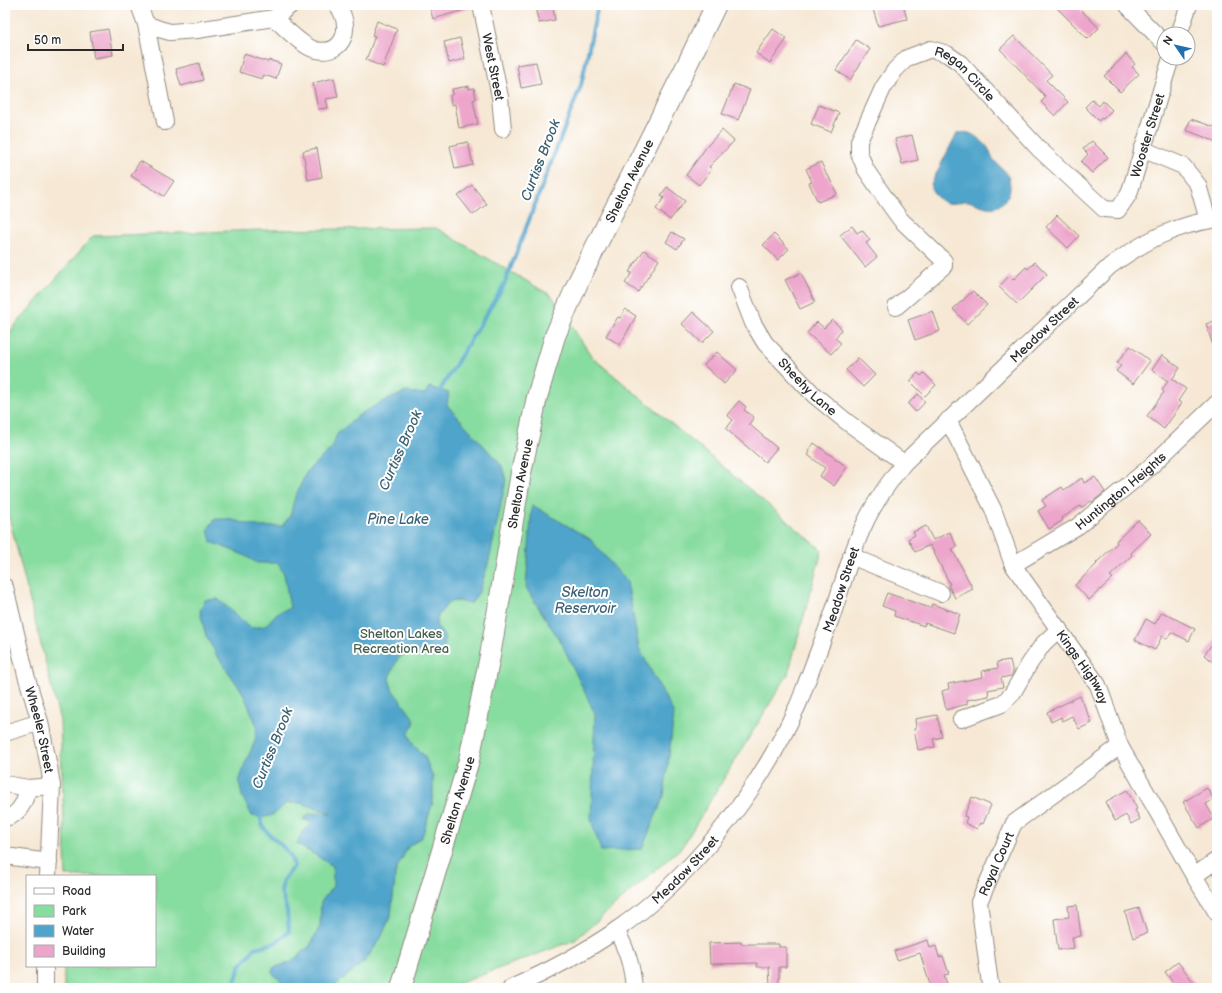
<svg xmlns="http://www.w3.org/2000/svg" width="1222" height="993" viewBox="0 0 1222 993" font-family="'Balsamiq Sans',sans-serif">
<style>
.green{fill:#87dc9f;stroke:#598465}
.water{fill:#4fa4cb;stroke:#3d687b}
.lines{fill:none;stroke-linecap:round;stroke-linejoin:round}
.stream{stroke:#4fa4cb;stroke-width:4}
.building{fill:#eda5cb}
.minor-casing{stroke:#908a80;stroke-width:18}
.major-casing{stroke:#908a80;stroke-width:22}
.minor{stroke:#fff;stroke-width:16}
.major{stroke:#fff;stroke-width:20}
.labels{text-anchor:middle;stroke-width:4;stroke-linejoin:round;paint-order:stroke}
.street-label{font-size:13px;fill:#2b2b2b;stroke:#fff}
.park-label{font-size:13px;fill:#47604e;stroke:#fff}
.water-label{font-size:14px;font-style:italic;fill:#3b6173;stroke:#fff}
</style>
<rect width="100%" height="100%" fill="#fff"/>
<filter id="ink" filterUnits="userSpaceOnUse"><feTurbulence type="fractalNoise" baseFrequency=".025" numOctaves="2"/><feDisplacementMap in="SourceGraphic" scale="8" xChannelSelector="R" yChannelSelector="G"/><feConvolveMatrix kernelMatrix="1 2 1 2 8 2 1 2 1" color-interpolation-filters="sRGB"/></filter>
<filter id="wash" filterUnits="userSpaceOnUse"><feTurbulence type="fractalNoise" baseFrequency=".012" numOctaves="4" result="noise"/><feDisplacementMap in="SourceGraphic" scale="16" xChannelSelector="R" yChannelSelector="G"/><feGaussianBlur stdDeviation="0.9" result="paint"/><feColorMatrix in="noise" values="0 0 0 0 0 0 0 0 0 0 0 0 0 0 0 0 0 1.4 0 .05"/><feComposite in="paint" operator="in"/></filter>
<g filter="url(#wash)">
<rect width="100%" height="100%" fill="#f6e8d4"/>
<path class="green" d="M436,228L552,296L592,357L822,550L788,674L682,847L575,940L447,988H64V966H155V876H66L60,721L5,501V342L12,329L93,236L260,230Z"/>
<path class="water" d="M957,133C961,133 966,132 969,133C977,136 989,146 991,154C996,169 1010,167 1010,187C1010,192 1008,197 1004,201C994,214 981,204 968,201C964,200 961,202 956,203C946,205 939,201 934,193C931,189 930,186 932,182Z
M429,387L449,393L447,405L502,466L506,480L489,561L480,590L471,604L459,601L449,602L438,616L436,625L444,636L445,647C434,660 422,654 409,650L397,660L389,678L392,689L414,719V725L408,733L414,746L424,755L433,777V802L422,837L408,847L396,870L391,915L380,940L364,962L332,988H259L267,984L282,982L273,974V968L291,962L310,946L320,926L321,902L333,886V866L297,844L302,832L312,823L303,819L311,813L331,814L301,803H286C274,816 270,819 252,816L242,796L239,782L245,764L255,741L257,726L243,693L218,657L206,636L200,611L205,600L218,599L251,628L265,626L277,613L290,608L284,574L278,563H257L244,555L211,542L208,529L215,519H228L261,527L282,526L290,516L295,497L307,471L332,448L337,434L359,415L382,402L406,392L425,394Z
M532,505L590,539L627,582L639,648L674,714L664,796L642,849L601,851L591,819L595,714L562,644L526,588Z"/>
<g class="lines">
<path class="stream" d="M437,395L504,285L581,85L598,5
M233,988L240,966L255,948L275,943L289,932L287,911L281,892L283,880L294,866C292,861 291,855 287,851C277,839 258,831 261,813"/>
</g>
<g id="blocks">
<path class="building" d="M429,5H471V8L433,19Z
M889,5H903L907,19L878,26L873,9Z
M1054,5H1078L1077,6L1099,28L1088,39Z
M553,8L555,20L539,23L536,11Z
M377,21L397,29L383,67L366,60L375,36L372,35Z
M108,29L113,55L94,58L90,32Z
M773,29L787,39L770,63L756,53Z
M1014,36L1052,75L1046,80L1068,102L1055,116L1041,102L1046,97L1000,49Z
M460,38L465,59L449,63L444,42Z
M856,40L870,49L850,80L836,70Z
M244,54L268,62L269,60L281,64L276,79L264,75L262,79L239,72Z
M1126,54L1135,64L1132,67L1139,74L1120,92L1104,76Z
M536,62L541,84L521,88L517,65Z
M199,63L203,80L181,86L176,69Z
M334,78L338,97L326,99L328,108L318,109L313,83Z
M734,84L750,90L738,120L722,114Z
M469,86V89L474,88L476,99L473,100L478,124L459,128L455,104L451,105L450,95L453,94L452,89Z
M1092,100L1099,106L1103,101L1112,110L1103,119L1101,118L1099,121L1085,107Z
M819,105L839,113L831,132L811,124Z
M1191,119L1217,128V142L1186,130Z
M722,130L734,141L709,167L712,169L699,185L686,175L708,145Z
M912,135L918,160L902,164L895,139Z
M1092,141L1108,157L1092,173L1081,162L1088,154L1083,149Z
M468,142L473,165L455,169L450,146Z
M317,148L322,177L308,180L303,151Z
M140,161L174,181L164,196L131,176Z
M821,162L827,176L828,175L837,194L818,202L809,183L812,182L806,169Z
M472,185L487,204L473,215L458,196Z
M667,187L685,201L670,220L656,209L664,198L661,195Z
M1057,215L1079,236L1068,248L1046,227Z
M852,226L857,233L862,230L870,240L866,243L877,257L865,267L840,235Z
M672,232L684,239L677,249L666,242Z
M774,234L789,249L778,260L763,245Z
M644,250L659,260L638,292L625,283L632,273L629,272Z
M1035,262L1047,274L1017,304L999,287L1009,276L1013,280L1026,267L1028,269Z
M801,273L815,302L800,309L785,280Z
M973,291L987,305L967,324L953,309Z
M625,309L636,316L620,345L606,336L618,317L620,318Z
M933,311L940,331L915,340L908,320Z
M693,312L714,331L702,343L682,324Z
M832,320L842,329L835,338L841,343L831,354L807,333L817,322L824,328Z
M1217,320V351L1215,352L1206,324Z
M1130,346L1150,361L1133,384L1116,371L1121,366L1117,363Z
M717,352L737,370L724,384L704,365Z
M1162,355L1180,368L1172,379L1186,389L1178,401L1182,403L1164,429L1147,416L1164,392L1162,390L1168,381L1152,370Z
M858,358L875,375L863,387L846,370Z
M918,373L921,376L924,373L936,385L925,396L910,381Z
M918,394L925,402L916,412L908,404Z
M739,401L746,407L744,410L754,417L749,424L777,448L765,462L726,429L733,420L727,415Z
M814,443L847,467L834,486L820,476L825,468L808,455L810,452L808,451Z
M1095,477L1105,492L1092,502L1091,501L1081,508L1080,506L1062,518L1063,520L1049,529L1038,511L1046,506L1042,500L1062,487L1064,490L1082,478L1084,483Z
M1138,520L1151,534L1131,553L1132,555L1110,576L1113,578L1089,600L1075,585L1097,564L1096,563L1117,543L1116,541Z
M926,526L933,540L950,532L957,547L952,549L973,589L955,598L948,585L950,584L930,545L915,552L908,539L915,535L913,532Z
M887,593L930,608L932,604L960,614L954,633L925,623L924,626L894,616L895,611L882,606Z
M1162,612L1195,629L1189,641L1171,632L1167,639L1162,636L1155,650L1135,640L1146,619L1155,624Z
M1217,637V665L1204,655Z
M1010,660L1013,673L1011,676L1001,678L1003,687L988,690L989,696L967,700V704L946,710L942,691L949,689L948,684L983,677L982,671L998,668L997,662Z
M1080,696L1092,723L1079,729L1072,716L1062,721L1061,717L1051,722L1047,712Z
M937,715L942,737L933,739L935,747L918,750L914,729L916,728L915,719Z
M1207,788L1214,799L1206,804L1214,818L1199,828L1183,802Z
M1127,790L1137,809L1135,810L1140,819L1131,824L1126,815L1115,821L1105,802Z
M972,797L991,805L983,824L980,823L977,829L965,823L967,817L964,816Z
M1077,905L1081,936L1072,937L1074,948L1058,950L1054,919L1069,917L1068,906Z
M1139,908L1147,933L1133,938L1125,912Z
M928,940L930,948L936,946L939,957L943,956L949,974L944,975L947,984L934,988H931L920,953L897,960L894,951Z
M741,942V944H779V947H786V967H779V986L770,987L769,967H757V963L710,964L709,943Z
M1178,962L1198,988H1177L1165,972Z"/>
</g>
</g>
<g filter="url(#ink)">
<use href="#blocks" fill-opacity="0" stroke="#908a80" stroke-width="1"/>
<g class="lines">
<g class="minor-casing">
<g id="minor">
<path d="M139,5L146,24L159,29L170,32L197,30L274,18L291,5"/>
<path id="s1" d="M481,5L500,97L503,129"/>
<path d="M1127,5L1164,43"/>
<path d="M274,18C284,27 303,47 316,50C345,56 353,25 337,5"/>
<path d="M146,24L165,122"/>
<path d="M1179,34L1189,5"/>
<path d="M1142,149L1183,166L1198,185L1208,220"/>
<path id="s2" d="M739,287L753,323L765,343L814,395L847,422L904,463"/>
<path id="s3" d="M896,307L944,266V261L901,220L890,205L866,170L859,153V141L883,88L895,70L907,58L931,49L947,54L960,63L1039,149L1104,209L1118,210L1129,194L1171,58"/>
<path id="s4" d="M948,420L993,509L1013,565L1098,685L1120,746L1194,876L1217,913"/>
<path d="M851,556L941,593"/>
<path id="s5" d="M1013,565L1078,526L1149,468L1217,403"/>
<path id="s6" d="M5,587L26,675L40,722L49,767L52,786L48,876"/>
<path d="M961,719L1002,704L1012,694L1028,666L1043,644L1059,629"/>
<path d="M5,733L40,722"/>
<path d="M5,784L28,788L52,786"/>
<path d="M5,818C20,815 25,801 28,788"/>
<path d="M5,856L49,862"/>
<path d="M1194,876L1217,860"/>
<path d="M616,930C627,950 632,965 634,988"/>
<path d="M45,988V966"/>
<path id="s7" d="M511,988C547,972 583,953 615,931C690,879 757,794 795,711C801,700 804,688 809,676C817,655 825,634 833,613C843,583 851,552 865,523C875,501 889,482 904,463L1110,266C1145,241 1174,225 1217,219"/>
<path id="s8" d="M992,988L990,984L979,902L1014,823L1120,746"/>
</g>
</g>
<g class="major-casing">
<g id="major">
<path id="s9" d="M401,988L469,760L490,656L521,473L537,397L555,336L579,280L683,73L716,5"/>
</g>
</g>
<use href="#minor" class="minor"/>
<use href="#major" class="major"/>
</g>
</g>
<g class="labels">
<g class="street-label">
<text dy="5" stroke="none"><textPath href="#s1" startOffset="63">West Street</textPath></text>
<text dy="5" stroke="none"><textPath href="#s3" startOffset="384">Regan Circle</textPath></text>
<text dy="5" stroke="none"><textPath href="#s3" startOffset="674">Wooster Street</textPath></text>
<text dy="5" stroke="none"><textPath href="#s9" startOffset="843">Shelton Avenue</textPath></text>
<text dy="5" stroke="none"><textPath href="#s7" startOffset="872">Meadow Street</textPath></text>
<text dy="5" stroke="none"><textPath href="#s2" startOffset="123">Sheehy Lane</textPath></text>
<text dy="5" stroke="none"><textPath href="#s9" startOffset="519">Shelton Avenue</textPath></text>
<text dy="5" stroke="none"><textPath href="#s5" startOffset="131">Huntington Heights</textPath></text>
<text dy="5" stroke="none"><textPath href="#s7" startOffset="536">Meadow Street</textPath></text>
<text dy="5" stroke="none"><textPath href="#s4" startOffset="283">Kings Highway</textPath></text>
<text dy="5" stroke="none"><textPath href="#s6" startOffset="147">Wheeler Street</textPath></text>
<text dy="5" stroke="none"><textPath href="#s9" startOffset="196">Shelton Avenue</textPath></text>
<text dy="5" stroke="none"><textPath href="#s8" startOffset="129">Royal Court</textPath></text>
<text dy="5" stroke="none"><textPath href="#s7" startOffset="212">Meadow Street</textPath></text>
</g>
<g class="park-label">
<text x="401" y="638">Shelton Lakes<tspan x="401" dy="15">Recreation Area</tspan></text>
</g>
<g class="water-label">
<text transform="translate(540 160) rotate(-69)" y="5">Curtiss Brook</text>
<text transform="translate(400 450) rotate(-66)" y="5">Curtiss Brook</text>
<text x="398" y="524">Pine Lake</text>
<text x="585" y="597">Skelton<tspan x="585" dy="16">Reservoir</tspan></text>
<text transform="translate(272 748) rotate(-68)" y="5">Curtiss Brook</text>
</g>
</g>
<rect width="1222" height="993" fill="none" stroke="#fff" stroke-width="20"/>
<rect x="26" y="875" width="130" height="92" fill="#ffffff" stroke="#aaaaaa"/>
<rect x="34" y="888" width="20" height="6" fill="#ffffff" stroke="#aaaaaa"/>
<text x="62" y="895" font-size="12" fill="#2b2b2b">Road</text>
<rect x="34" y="905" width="20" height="12" fill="#87dc9f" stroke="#aaaaaa"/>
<text x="62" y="915" font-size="12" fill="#2b2b2b">Park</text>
<rect x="34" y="925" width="20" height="12" fill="#4fa4cb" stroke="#aaaaaa"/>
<text x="62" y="935" font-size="12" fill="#2b2b2b">Water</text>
<rect x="34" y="945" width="20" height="12" fill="#eda5cb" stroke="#aaaaaa"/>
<text x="62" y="955" font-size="12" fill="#2b2b2b">Building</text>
<g transform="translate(1176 46) rotate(304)"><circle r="19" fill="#ffffff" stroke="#aaaaaa"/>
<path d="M0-3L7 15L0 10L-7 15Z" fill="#1f6fb2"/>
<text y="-6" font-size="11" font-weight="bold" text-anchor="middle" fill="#2b2b2b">N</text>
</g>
<path d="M28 44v6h95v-6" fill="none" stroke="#2b2b2b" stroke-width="2"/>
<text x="34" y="44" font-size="12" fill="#2b2b2b" stroke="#ffffff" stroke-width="3" paint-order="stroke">50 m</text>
</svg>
